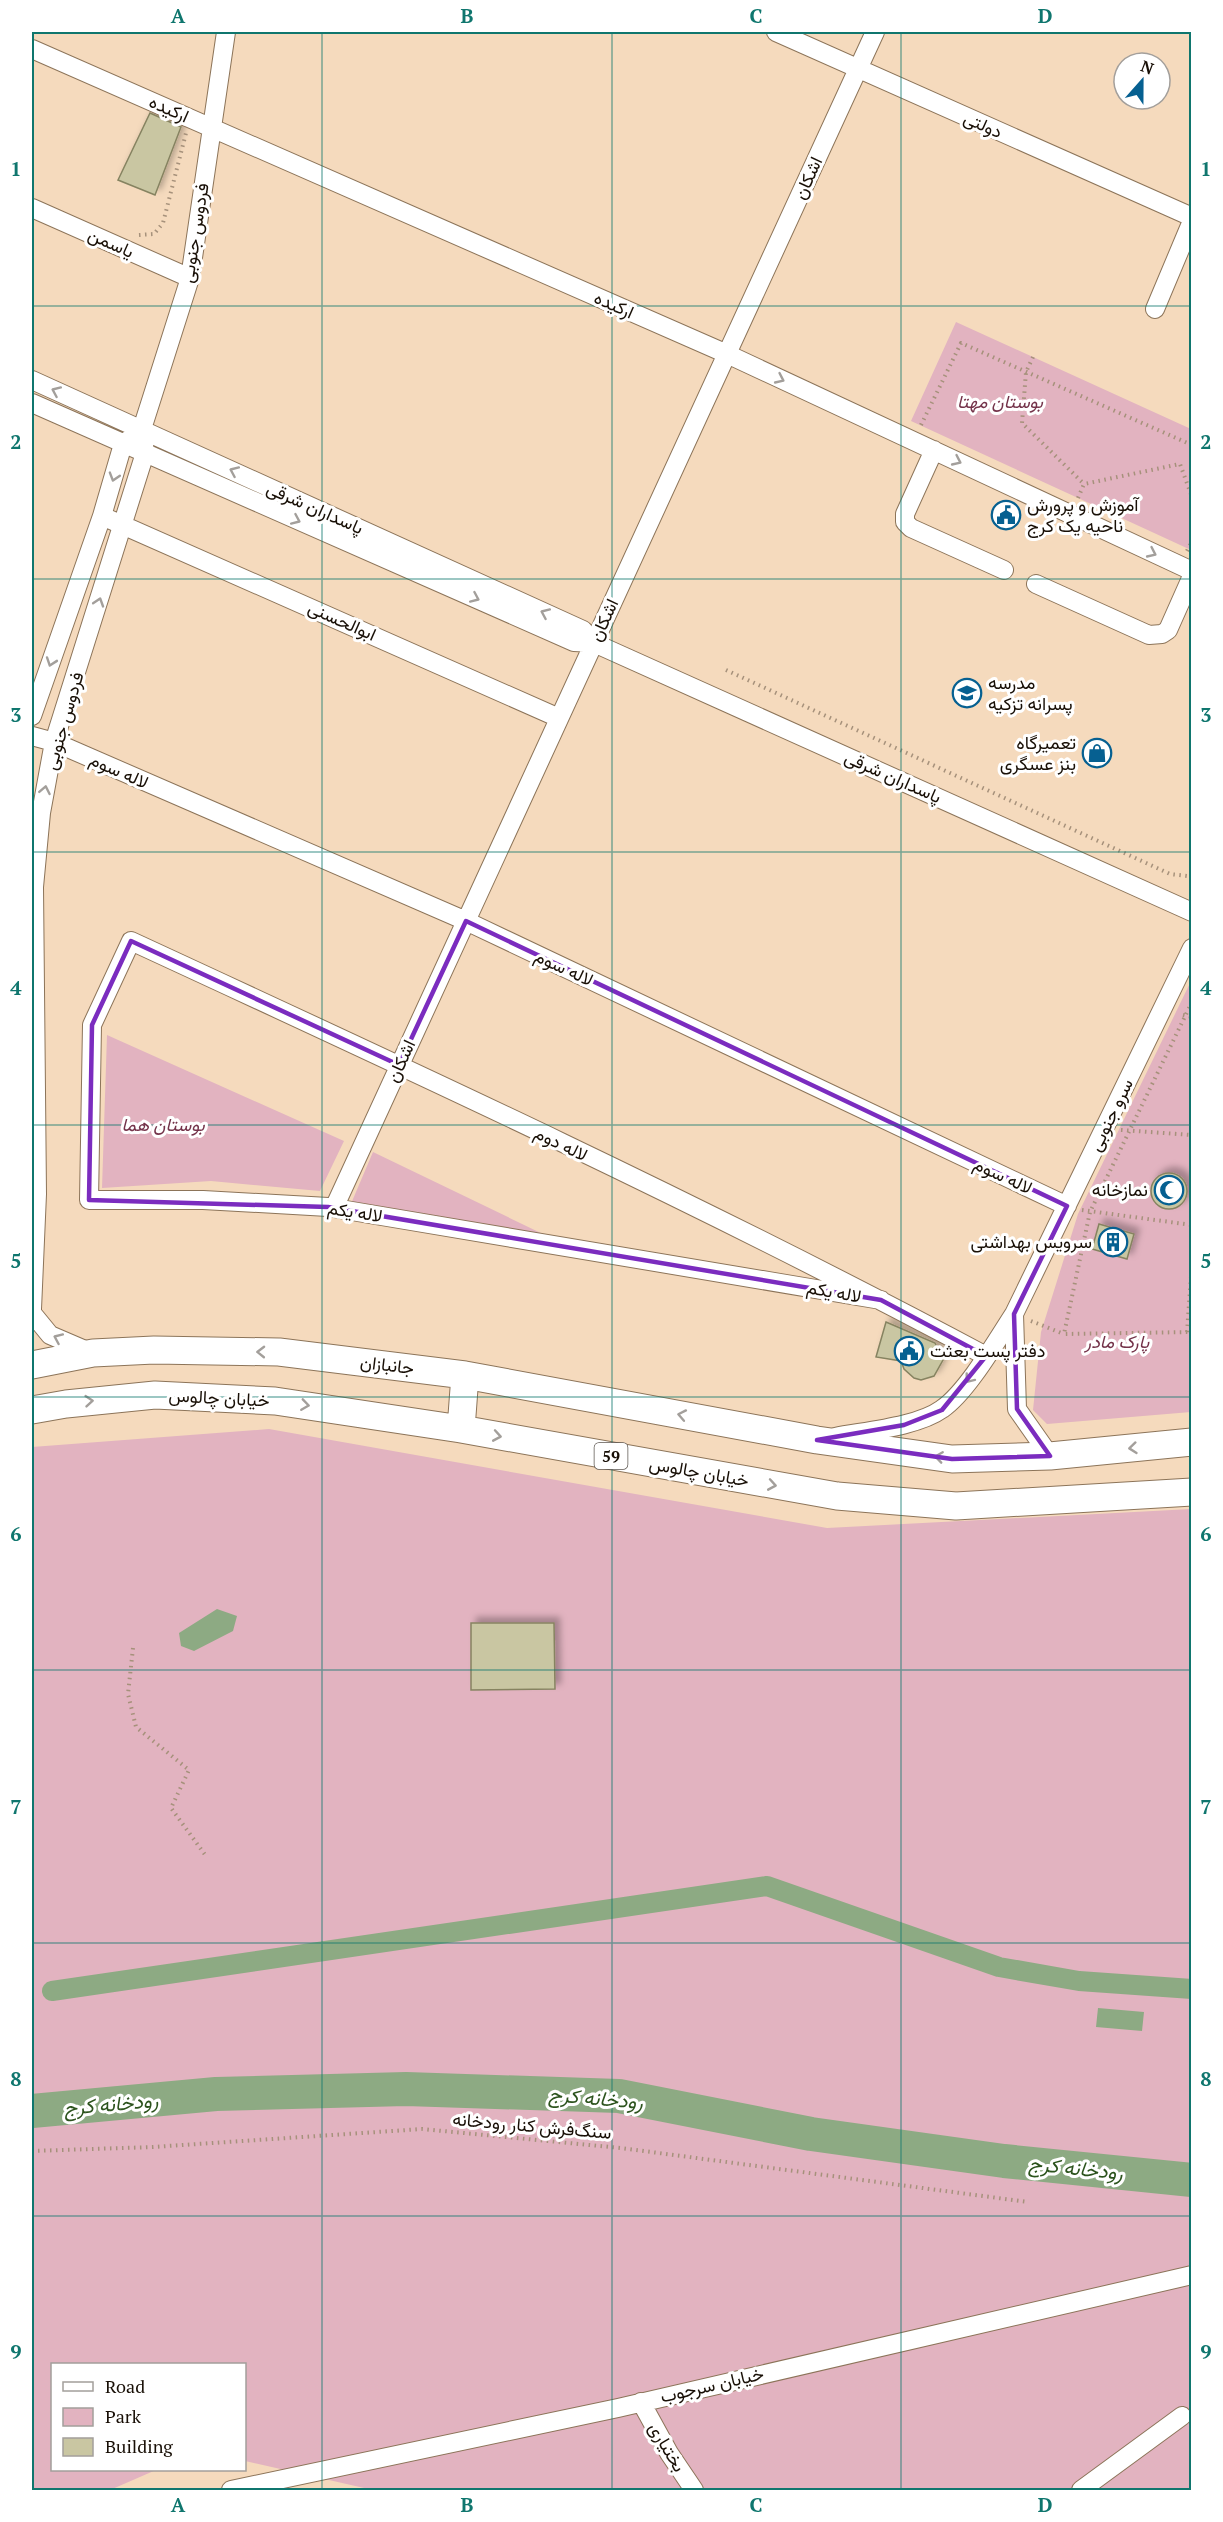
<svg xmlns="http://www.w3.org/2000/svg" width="1223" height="2522" viewBox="0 0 1223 2522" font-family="'PT Serif',Vazirmatn,serif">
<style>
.green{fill:#e2b3c0}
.water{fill:#8daa83}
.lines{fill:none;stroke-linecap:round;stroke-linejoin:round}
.canal{stroke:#8daa83;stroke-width:20}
.river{stroke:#8daa83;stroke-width:34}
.building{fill:#c9c6a2;stroke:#868361;stroke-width:1.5;filter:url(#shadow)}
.minor-casing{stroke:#8c7459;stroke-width:20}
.highway-casing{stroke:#8c7459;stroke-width:29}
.path{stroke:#a6917b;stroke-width:4;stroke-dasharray:1.5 4.5;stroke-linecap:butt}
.minor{stroke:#fff;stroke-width:18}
.highway{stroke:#fff;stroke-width:27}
.oneway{stroke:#a39f9b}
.marked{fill:none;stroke:#7b2cbf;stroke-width:4.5;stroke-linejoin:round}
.grid{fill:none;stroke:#0f766e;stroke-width:1.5;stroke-opacity:0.55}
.labels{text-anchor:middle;stroke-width:6;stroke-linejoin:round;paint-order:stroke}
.shield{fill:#fff;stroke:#5d5751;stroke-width:1.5}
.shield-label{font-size:16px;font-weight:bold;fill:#180f06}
.street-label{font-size:18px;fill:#180f06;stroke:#fff}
.park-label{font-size:18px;font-style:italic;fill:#74334a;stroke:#fff}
.poi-label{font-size:18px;fill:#180f06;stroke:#fff;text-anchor:start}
.water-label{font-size:20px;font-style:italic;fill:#2c531d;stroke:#fff}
.neatline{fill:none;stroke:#0f766e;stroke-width:2}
.grid-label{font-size:20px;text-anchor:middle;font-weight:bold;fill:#0f766e}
</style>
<defs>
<filter id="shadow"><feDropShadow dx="5.5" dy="-5.5" stdDeviation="3" flood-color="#0004"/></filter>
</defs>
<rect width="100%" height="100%" fill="#f5dabd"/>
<path class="green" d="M956,322L1191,429V550L911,421Z
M1191,981V1412L1047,1424L1033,1410L1041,1332L1078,1214Z
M107,1035L344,1141L320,1191L211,1181L102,1188Z
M373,1152L572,1248L350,1206Z
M269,1429L827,1528L1191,1509V2490H373L245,2461L244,2364H52V2470H156L110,2490H32V1447Z"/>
<path class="water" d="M217,1609L237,1616L233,1631L194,1651L181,1646L179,1633Z
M1098,2008L1144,2012L1142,2031L1096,2027Z"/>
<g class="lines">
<path class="canal" d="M52,1991L767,1886L999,1967L1079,1981L1192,1989"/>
<path class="river" d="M32,2111L216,2094L406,2089L619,2096L811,2134L1004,2161L1192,2180"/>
</g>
<path class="building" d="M150,113L181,127L155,195L118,180Z
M1151 1191a18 18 0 1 1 36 0a18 18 0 1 1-36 0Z
M1099,1224L1134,1234L1127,1259L1092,1249Z
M886,1322L935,1343L943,1360L934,1376L921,1380L914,1378L904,1369L901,1361L876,1357Z
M471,1623H554L555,1689L471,1690Z"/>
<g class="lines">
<g class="minor-casing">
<path id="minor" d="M776,32L1192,217
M32,49L727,354L1192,571
M32,208L190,278
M1155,309L1192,221
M32,380L583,630L594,643
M32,403L574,642L594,643L1192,912
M934,450L905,514V522L911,528L1004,570
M102,516L559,718
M1036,584L1149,635L1162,634L1168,630L1192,576
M32,716L102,516L123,444L131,438
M32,736L54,742L466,921L1067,1206
M334,1208L875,32
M881,1300L328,1207L203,1200H89L92,1025L131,941C419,1074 707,1207 986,1356
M32,1309L37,1194L34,887L41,813L54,742L145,453L142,429L190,278L226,32
M32,1313L50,1335L92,1353
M1014,1314L1017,1409L1050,1456
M835,1437C865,1431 917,1427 942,1409C967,1392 997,1340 1014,1314L1192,948
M641,2402L669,2453L694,2490
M231,2490L618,2408L1192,2275
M1081,2490L1182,2416"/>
</g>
<g class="highway-casing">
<path id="highway" d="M32,1365L93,1353L154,1350L279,1352L465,1375L817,1440L952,1459L1050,1456L1192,1442
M32,1410L66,1404L155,1395L275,1401L461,1429L837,1496L956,1506L1192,1492
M461,1429L465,1375"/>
</g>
<path class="path" d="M139,235L154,234L163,223L186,133
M1033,357L1026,372L1022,423L1084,484
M921,425L961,343L1192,445
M1078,498L1084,484L1180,464L1192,497
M1187,551L1192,541
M726,670L1170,874L1187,876L1192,873
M1192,1002L1090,1212L1064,1334L1192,1332
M1183,1015L1192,1017
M1121,1130L1192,1135
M1082,1210L1192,1225
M1031,1321L1064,1334
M1187,1332L1192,1263
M133,1648L128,1694L136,1727L189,1770L171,1808L206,1856
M32,2151L153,2147L422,2129L621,2148L1028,2202"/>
<use href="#minor" class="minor"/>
<use href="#highway" class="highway"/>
</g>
<defs><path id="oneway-chevron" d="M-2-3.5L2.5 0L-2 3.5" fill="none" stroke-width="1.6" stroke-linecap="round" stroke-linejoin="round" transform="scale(1.5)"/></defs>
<g class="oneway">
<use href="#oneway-chevron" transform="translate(780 379) rotate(25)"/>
<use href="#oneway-chevron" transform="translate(56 391) rotate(-156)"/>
<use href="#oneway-chevron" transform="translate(957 461) rotate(25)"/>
<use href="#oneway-chevron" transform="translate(234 471) rotate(-156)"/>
<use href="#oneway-chevron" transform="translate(114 477) rotate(107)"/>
<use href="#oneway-chevron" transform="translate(296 520) rotate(24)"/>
<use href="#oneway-chevron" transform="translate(1152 553) rotate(25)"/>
<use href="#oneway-chevron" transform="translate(475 598) rotate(24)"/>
<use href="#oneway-chevron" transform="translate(99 602) rotate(-72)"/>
<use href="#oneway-chevron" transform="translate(545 613) rotate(-156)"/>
<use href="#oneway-chevron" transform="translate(51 662) rotate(109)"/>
<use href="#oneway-chevron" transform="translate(45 790) rotate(-79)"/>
<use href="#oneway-chevron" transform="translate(58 1338) rotate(-156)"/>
<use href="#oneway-chevron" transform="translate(261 1352) rotate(-179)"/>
<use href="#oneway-chevron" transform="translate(969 1379) rotate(128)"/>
<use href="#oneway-chevron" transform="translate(89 1401) rotate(-5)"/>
<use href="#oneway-chevron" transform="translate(305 1405) rotate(8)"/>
<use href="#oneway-chevron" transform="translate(682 1415) rotate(-169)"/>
<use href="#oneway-chevron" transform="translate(497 1436) rotate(10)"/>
<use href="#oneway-chevron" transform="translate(1133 1448) rotate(174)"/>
<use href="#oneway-chevron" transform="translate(939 1457) rotate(-172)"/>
<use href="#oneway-chevron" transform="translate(772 1485) rotate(10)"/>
</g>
<path class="marked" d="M466,921L1067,1206L1014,1314L1017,1409L1050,1456L952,1459L817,1440L904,1425L942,1410L986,1356L881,1300L328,1207L89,1200L92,1025L131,941L399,1065Z"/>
<path class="grid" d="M322,32V2490M612,32V2490M901,32V2490M32,306H1192M32,579H1192M32,852H1192M32,1125H1192M32,1397H1192M32,1670H1192M32,1943H1192M32,2216H1192"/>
<defs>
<g id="civic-ring" transform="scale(1.5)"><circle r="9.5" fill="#fff" stroke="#066091" stroke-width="1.5"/><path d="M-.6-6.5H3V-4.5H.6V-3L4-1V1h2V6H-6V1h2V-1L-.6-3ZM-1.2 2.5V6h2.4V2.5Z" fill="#066091"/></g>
<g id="school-ring" transform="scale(1.5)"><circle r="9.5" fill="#fff" stroke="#066091" stroke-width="1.5"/><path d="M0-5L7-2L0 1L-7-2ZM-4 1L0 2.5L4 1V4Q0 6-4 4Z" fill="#066091"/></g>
<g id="shop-ring" transform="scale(1.5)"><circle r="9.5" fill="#fff" stroke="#066091" stroke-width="1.5"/><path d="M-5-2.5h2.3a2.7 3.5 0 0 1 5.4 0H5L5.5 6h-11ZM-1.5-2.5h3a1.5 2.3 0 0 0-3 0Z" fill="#066091"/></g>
<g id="mosque-ring" transform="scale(1.5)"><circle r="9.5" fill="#fff" stroke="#066091" stroke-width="1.5"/><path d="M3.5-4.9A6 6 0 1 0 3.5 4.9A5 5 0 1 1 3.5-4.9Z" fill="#066091"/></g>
<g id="building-ring" transform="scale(1.5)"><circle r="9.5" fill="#fff" stroke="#066091" stroke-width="1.5"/><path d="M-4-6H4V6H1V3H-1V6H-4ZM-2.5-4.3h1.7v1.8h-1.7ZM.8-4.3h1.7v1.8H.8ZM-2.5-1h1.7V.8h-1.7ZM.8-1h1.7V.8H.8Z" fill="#066091"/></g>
</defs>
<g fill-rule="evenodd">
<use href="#civic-ring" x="1006" y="515"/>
<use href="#school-ring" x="967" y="693"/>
<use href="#shop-ring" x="1097" y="753"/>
<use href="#mosque-ring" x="1169" y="1190"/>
<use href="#building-ring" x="1113" y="1242"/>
<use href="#civic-ring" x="909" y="1351"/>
</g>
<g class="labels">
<rect class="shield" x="594.5" y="1443" width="33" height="26" rx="4.5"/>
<g class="shield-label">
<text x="611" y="1462">59</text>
</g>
<g class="street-label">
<text transform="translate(169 109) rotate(24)" y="6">ارکیده</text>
<text transform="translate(983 125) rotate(24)" y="6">دولتی</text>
<text transform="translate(808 178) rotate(-65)" y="6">اشکان</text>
<text transform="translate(195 233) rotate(-81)" y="6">فردوس جنوبی</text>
<text transform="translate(111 243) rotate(24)" y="6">یاسمن</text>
<text transform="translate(614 305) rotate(24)" y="6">ارکیده</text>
<text transform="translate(315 508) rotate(24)" y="6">پاسداران شرقی</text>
<text transform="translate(604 620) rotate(-65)" y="6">اشکان</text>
<text transform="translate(342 621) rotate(24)" y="6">ابوالحسنی</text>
<text transform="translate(64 721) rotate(-74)" y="6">فردوس جنوبی</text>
<text transform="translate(119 771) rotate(24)" y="6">لاله سوم</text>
<text transform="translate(893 777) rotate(24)" y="6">پاسداران شرقی</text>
<text transform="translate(564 968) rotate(25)" y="6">لاله سوم</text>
<text transform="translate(401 1061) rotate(-65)" y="6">اشکان</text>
<text transform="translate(1111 1115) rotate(-64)" y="6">سرو جنوبی</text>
<text transform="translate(561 1144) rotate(26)" y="6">لاله دوم</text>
<text transform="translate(1003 1176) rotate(25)" y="6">لاله سوم</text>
<text transform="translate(355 1212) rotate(9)" y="6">لاله یکم</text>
<text transform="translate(834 1292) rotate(10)" y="6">لاله یکم</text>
<text transform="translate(387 1365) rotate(7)" y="6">جانبازان</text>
<text transform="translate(219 1398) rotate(3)" y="6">خیابان چالوس</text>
<text transform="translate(699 1472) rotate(10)" y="6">خیابان چالوس</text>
<text transform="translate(532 2126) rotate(5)" y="6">سنگ‌فرش کنار رودخانه</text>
<text transform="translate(712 2385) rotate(-13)" y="6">خیابان سرجوب</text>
<text transform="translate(667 2447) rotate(59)" y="6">بختیاری</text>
</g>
<g class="park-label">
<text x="1000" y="408">بوستان مهتا</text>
<text x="163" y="1131">بوستان هما</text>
<text x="1117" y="1348">پارک مادر</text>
</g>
<g class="poi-label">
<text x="1027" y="511">آموزش و پرورش<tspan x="1027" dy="21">ناحیه یک کرج</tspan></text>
<text x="988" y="689">مدرسه<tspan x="988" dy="21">پسرانه تزکیه</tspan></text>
<text x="1076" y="749" text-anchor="end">تعمیرگاه<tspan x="1076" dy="21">بنز عسگری</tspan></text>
<text x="1148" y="1196" text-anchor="end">نمازخانه</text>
<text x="1092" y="1248" text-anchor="end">سرویس بهداشتی</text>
<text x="930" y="1357">دفتر پست بعثت</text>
</g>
<g class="water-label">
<text transform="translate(596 2098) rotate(5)" y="7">رودخانه کرج</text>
<text transform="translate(111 2104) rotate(-5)" y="7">رودخانه کرج</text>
<text transform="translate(1076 2168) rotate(6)" y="7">رودخانه کرج</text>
</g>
</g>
<rect width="1223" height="2522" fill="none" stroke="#ffffff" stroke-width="66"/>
<rect x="51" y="2363" width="195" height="108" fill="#ffffff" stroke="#a39f9b" stroke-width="1.5"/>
<rect x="63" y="2382" width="30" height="9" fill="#ffffff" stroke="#a39f9b" stroke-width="1.5"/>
<text x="105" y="2393" font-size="18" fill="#180f06">Road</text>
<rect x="63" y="2408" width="30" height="18" fill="#e2b3c0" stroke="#a39f9b" stroke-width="1.5"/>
<text x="105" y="2423" font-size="18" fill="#180f06">Park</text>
<rect x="63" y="2438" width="30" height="18" fill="#c9c6a2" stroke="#a39f9b" stroke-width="1.5"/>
<text x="105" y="2453" font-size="18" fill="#180f06">Building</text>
<g transform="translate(1142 81) rotate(21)"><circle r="28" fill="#ffffff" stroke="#a39f9b" stroke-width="1.5"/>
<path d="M0-4.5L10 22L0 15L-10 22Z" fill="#066091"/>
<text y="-9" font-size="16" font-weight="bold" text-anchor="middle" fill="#180f06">N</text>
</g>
<rect x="33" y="33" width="1157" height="2456" class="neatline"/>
<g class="grid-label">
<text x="178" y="23">A</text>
<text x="467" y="23">B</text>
<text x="756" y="23">C</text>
<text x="1045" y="23">D</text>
<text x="16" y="176">1</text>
<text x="1206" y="176">1</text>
<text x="16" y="449">2</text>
<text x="1206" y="449">2</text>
<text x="16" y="722">3</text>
<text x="1206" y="722">3</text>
<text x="16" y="995">4</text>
<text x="1206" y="995">4</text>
<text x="16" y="1268">5</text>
<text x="1206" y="1268">5</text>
<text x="16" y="1541">6</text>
<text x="1206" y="1541">6</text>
<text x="16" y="1814">7</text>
<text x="1206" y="1814">7</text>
<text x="16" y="2086">8</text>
<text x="1206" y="2086">8</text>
<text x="16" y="2359">9</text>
<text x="1206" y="2359">9</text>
<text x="178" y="2512">A</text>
<text x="467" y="2512">B</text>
<text x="756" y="2512">C</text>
<text x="1045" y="2512">D</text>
</g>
</svg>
